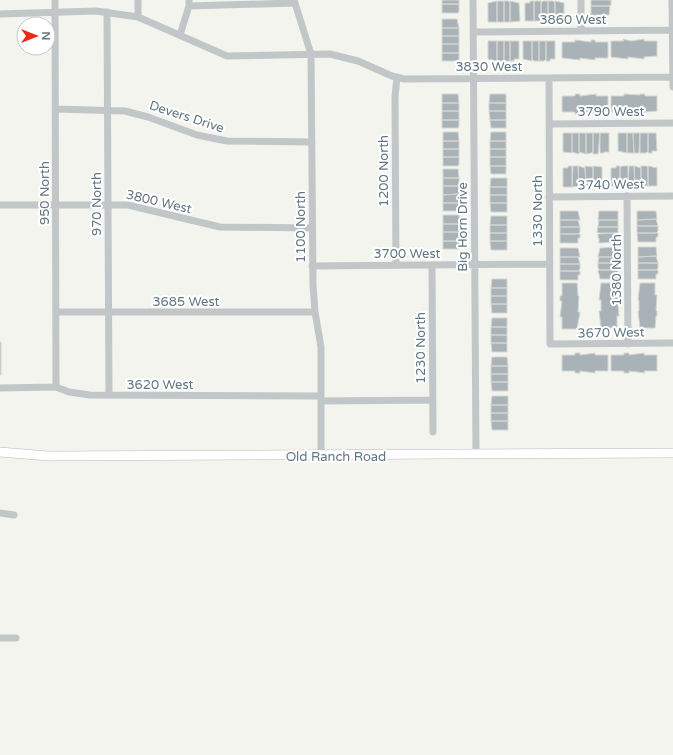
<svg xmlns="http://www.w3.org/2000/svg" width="673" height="755" viewBox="0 0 673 755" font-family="'Varela Round',sans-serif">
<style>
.building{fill:#a9b3b7;stroke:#d5d5d2}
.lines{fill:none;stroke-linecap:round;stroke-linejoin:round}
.secondary-casing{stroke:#b3babd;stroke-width:10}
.street{stroke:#c1c6c8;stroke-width:7}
.secondary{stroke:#fff;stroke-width:9}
.labels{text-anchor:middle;stroke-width:4;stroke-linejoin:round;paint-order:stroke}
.street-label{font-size:13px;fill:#617883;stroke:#fff}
</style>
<rect width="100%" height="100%" fill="#f4f4ef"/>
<path class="building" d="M442,0H459V4H442Z
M591,0H611V5L609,6H591Z
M497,1V22H488V3Z
M498,1H504V22H497V3Z
M504,1H509L510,3V22H504Z
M510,1L519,3L520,21L510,22Z
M530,1H534V21H525V3H530Z
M535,1H541V21H534V2Z
M543,1H548V21H541V3Z
M548,1H553L555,3V21H548Z
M555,1L564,3V21H555Z
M442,4H459V11L458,13H442Z
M591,6H610L609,15H591Z
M442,19H457L459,28H442Z
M442,28H459V36H442Z
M442,36H459V44H442Z
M623,39L631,41L644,39V41H657V56L644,57V59L628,57V59L611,57V41H624Z
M575,40L591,42V40H595V42H608V58H595V60L580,58V60L562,58V42H575Z
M488,41H497V61L488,59Z
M497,41H504V61H498L497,59Z
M504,41H510V60L509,61H504Z
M510,41H519V59H514V61H510Z
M523,41H532V61L523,59Z
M532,41H539V61H534L532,59Z
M539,41H546V59L544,61H539Z
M546,41H555V59H550V61H546Z
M442,44H459V53H442Z
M442,53H459V59L458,61H442Z
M442,94H458L459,103H442Z
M490,94H506V103H489Z
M575,94H580V96L596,94V96H608V111L596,112V114L580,112V114H575V112H562V96H575Z
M624,94L640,95V94H645V96H657V111L645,112V113L629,112V114H624V112H611V96H624Z
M442,103H459V111H442Z
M489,103H506V111H489Z
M442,111H459V120H442Z
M489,111H506V120H490Z
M442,120H459V126L458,128H442Z
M490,120H506V128H491Z
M443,132H458L459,141H443Z
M491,132H506V141H490Z
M563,133H572V153L563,152Z
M572,133H579V154L572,152Z
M579,133H586V154L579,152Z
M586,133H593V152L591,153L586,154Z
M593,133H600L598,154H593Z
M600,133H609V152H604V153H600Z
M618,133H627V153L618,151Z
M627,133H633L634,153H628L627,151Z
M633,133H640L639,153H634Z
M640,133H648V151L646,153H640Z
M648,133H656L657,151H652V153H648Z
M443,141H459V149H443Z
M490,141H506V149H490Z
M443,149H459V157H443Z
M490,149H506V157H490Z
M443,157H459V164L458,166H443Z
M490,157H506V166H490Z
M490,166H506V174H491Z
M568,166H572V187H563V168H568Z
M573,166H578L579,186L572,187Z
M578,166L585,168L586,186H579Z
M585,166L593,167V186H586Z
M593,166L602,167V186H593Z
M616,166H620V186H611V168H616Z
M622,166H628V186H620V168Z
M629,166H634L635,186H628Z
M634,166L641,168V186H635Z
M641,166H647L648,168V186H641Z
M648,166L657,168V186H648Z
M443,169H458L459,178H443Z
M443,178H459V186H443Z
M491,178H507V187H490Z
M443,186H459V194L443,195Z
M490,187H507V195H490Z
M459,194V203H443V195Z
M490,195H507V203H490Z
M443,203H459V209L458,211H443Z
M490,203H507V212H491Z
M560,211H578L580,220H560Z
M599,211H618V220H598Z
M637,211H656L657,219L637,220Z
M443,215H459L460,224H443Z
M491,216H507V225H490Z
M656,219L658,226H637V220Z
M560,220H578L580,227H560Z
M599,220H618V227H598Z
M443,224H460V232H443Z
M490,225H507V233H490Z
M637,226H658V231L656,233H637Z
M560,227H580V232L578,234H560Z
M598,227H618V233H599L597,232Z
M443,232H460V241H443Z
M490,233H507V241H490Z
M618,233V242L599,243V238H598V234Z
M637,233H658V237H656V242H638Z
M560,234H580V238H578V243H560Z
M443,241H460V247L459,249H443Z
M490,241H507V250H491Z
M618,247V257H598L600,248Z
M638,247H656L657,256L638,257Z
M560,248H578L580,257H560Z
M656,256L658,263H638V257Z
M560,257H578L580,264H560Z
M599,257H618V263H598Z
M598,263H618V270H600L598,268Z
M638,263H658V268L656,270H638Z
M560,264H580V269L578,271H560Z
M598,270H618V279H600Z
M638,270H658V274H656V279H638Z
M560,271H580V275H578V280H560Z
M492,279H507V288H491Z
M562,283H577L578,296H579L578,312H580L577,329H562V317H560L562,301H560V296H562Z
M601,283H616L619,316H617V328H601L599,311H601V300H599Z
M640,283H655V295H657L656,311H657V316H656L655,328H640L638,311H639V300H638Z
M491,288H507V296H491Z
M491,296H507V304H491Z
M491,304H507V313H492Z
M492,318H507V327H491Z
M491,327H507V335H491Z
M491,335H507V343H491Z
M0,342H1V375H0Z
M491,343H507V352H492Z
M575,353H580V355L595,353V355H608V371H595V373L580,371V373H575V371H562V355H575Z
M624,353H629V355L644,353V355H657V371H644L645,373L629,371V373H624V371H611V355H624Z
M492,357H507L508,366H491Z
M491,366H508V374H491Z
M491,374H508V382H491Z
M491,382H508V391H492Z
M492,396H508V405H491Z
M491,405H508V413H491Z
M491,413H508V421H491Z
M491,421H508V430H492Z"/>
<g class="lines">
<g class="secondary-casing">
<path id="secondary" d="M0,452L48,456L673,453"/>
</g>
<path class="street" d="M55,0L56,387
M138,0V17L227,56L330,54L358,61L392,76L404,79L673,77
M294,0L311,54L313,285L315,312L321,347V456
M473,0L476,455
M581,0V31
M672,0L673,87
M189,6L295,3
M107,12L109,395
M0,14L96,11L138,17
M473,32L673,30
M180,35L189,6V0
M549,78L550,344L673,343
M56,109L125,111L148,117L197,135L227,141L312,142
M549,124L673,123
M627,196L628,344
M549,197L673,196
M0,205H128L220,227L312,228
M396,265L395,97L397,77
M432,265L433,432
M312,266L550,264
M57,312H315
M0,388L56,387L69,392L90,395L321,396
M321,401L432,400
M0,513L14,515
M0,638H16"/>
<use href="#secondary" class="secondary"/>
</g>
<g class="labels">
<g class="street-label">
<text x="573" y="24">3860 West</text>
<text x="489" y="71">3830 West</text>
<text x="611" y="116">3790 West</text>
<text transform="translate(187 116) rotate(18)" y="5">Devers Drive</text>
<text transform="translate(383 171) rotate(-90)" y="5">1200 North</text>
<text transform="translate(611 184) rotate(-1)" y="5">3740 West</text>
<text transform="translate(44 193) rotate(-90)" y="5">950 North</text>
<text transform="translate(159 201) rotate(13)" y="5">3800 West</text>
<text transform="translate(96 204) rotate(-90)" y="5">970 North</text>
<text transform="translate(537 211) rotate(-90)" y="5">1330 North</text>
<text transform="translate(300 227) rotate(-90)" y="5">1100 North</text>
<text transform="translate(462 227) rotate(-90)" y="5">Big Horn Drive</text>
<text x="407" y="258">3700 West</text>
<text transform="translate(616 270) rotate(-90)" y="5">1380 North</text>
<text x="186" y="306">3685 West</text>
<text transform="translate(611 332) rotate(-1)" y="5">3670 West</text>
<text transform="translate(420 348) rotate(-90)" y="5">1230 North</text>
<text x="160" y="389">3620 West</text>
<text x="336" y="461">Old Ranch Road</text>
</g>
</g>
<g transform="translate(36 36) rotate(90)"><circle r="19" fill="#ffffff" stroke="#c0c9cd"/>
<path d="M0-3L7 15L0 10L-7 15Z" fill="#f02914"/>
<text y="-6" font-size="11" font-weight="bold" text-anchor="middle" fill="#617883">N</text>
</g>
</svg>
